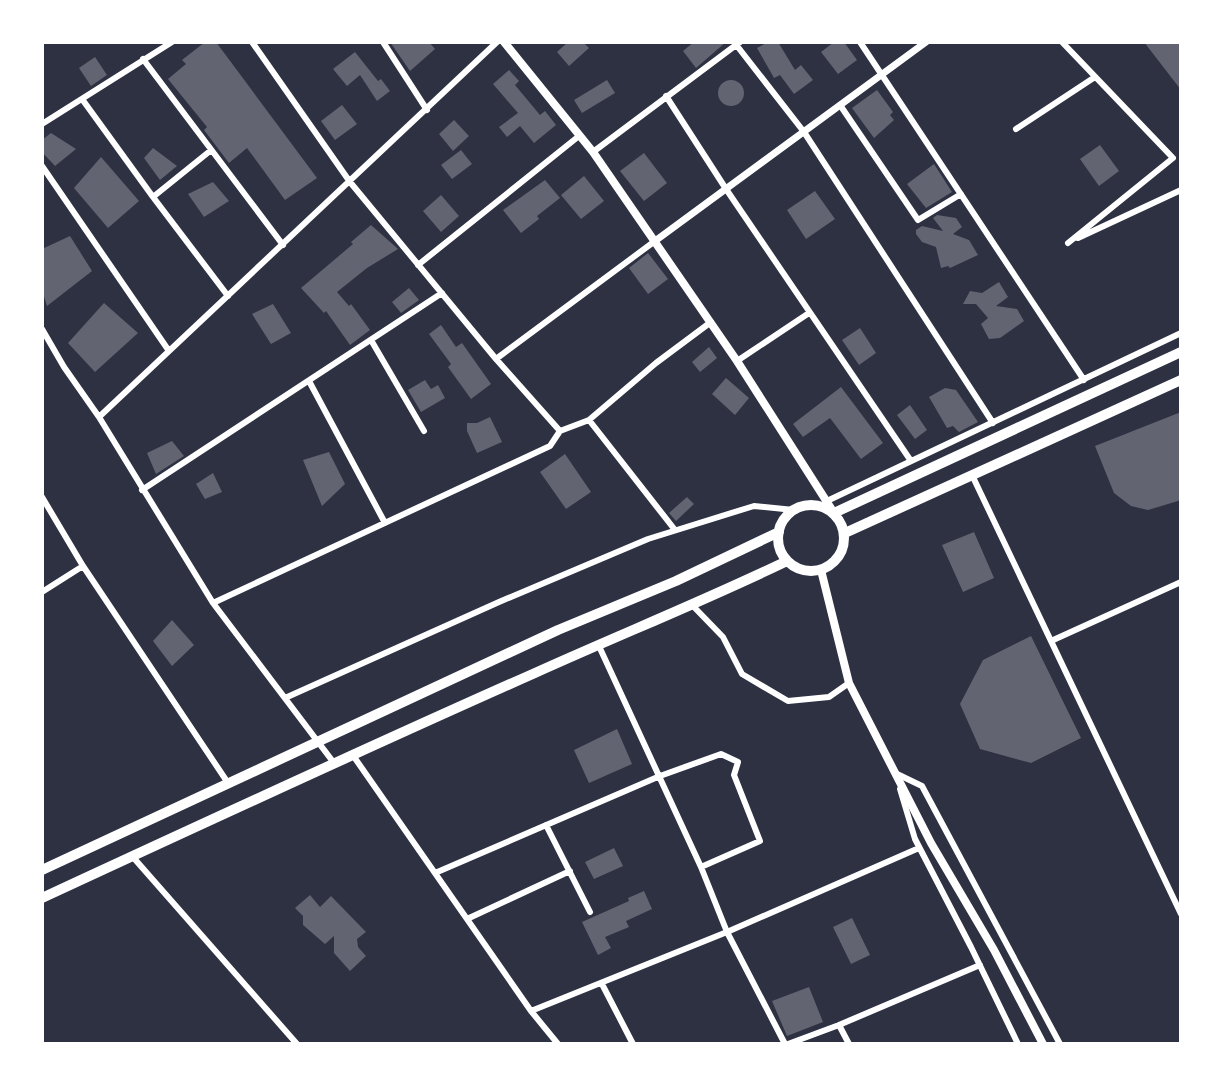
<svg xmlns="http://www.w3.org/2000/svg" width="1223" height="1086" viewBox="0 0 1223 1086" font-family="Cabin,sans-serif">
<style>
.building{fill:#626471}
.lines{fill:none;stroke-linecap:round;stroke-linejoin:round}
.minor{stroke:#fff;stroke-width:6}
.tertiary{stroke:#fff;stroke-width:7}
.secondary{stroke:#fff;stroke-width:8}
.trunk{stroke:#fff;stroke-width:10}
</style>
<rect width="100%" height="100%" fill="#2d3142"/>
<path class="building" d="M205,42H216L317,178L285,200L247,148L229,163L204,130L207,127L168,79L186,64L182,60Z
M390,42H429L435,49L410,71Z
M568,42H583L589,48L569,66L557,52Z
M694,42H726L696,68L683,51Z
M768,42H778L795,70L801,65L813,80L794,94L780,75L774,78L757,48Z
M834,42H844L857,60L838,74L821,52Z
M1144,42H1181V90Z
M355,52L378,81L381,79L390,91L377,101L360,75L347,86L333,69Z
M95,57L107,75L91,86L79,68Z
M509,70L519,81L515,85L540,115L545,111L556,125L534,143L520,126L507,137L499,127L518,113L493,84Z
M607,80L615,93L582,113L574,100Z
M718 93a13 13 0 1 1 26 0a13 13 0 1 1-26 0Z
M877,90L893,112L890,115L894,120L874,138L852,108Z
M342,105L357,124L335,140L321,121Z
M454,120L469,136L453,151L439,134Z
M51,133L76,149L55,166L42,152V140Z
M1100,145L1119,171L1099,186L1080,159Z
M153,148L177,166L160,180L144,158Z
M461,150L472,164L452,179L441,165Z
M644,153L667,183L644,201L620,171Z
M101,157L139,201L108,228L74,188Z
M934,164L952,192L926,208L907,184Z
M584,176L604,201L581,219L561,195Z
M545,180L560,198L537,216L539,219L521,233L503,210Z
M213,182L229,201L204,217L188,194Z
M815,191L835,219L806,239L787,210Z
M441,195L459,216L441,232L423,211Z
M937,215L956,218L962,227L953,234L969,240L978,255L950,268L948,266L941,268L936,247L922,242L916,234V230L922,226L943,231L933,218Z
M371,225L398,249L367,268L337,292L349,306L351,304L370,330L350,345L326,311L324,313L301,288L353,244L351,242Z
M70,236L92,271L47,306L42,290V249Z
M648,253L668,279L648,294L629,268Z
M999,282L1008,297L996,306L1017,309L1024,321L1000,338L989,339L981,324L988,318L976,304H963L970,291L982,293Z
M409,288L419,300L401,313L392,302Z
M104,303L138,333L95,372L68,343Z
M273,304L291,333L271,344L252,314Z
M441,325L456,347L462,343L491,384L471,399L448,367L451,364L429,334Z
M860,328L876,353L859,365L842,340Z
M709,347L717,358L700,372L692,362Z
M726,378L749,398L735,415L712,394Z
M425,380L431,389L438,385L445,398L421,412L408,390Z
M841,387L883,443L861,459L830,418L803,437L793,424Z
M945,388L956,390L978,422L959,432L953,426L947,428L929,397Z
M910,405L927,430L915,439L897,415Z
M1181,412V498L1178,501L1148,510L1131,506L1114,493L1095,446Z
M490,417L502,442L477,453L467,431V423H477Z
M172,441L184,456L156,474L147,453Z
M329,452L345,484L322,506L303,460Z
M565,454L591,492L566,509L540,472Z
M213,473L222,492L205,499L196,484Z
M687,497L694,504L676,521L669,513Z
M974,532L994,578L963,592L942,545Z
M172,620L194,645L172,666L153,641Z
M1031,636L1081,738L1031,763L980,749L960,704L983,660Z
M617,729L632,764L589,783L574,750Z
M614,848L623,866L594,879L585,862Z
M644,891L652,909L626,921L629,927L605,937L611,948L598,955L582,922L629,901L628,898Z
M310,895L320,907L331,896L366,932L357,939L358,947L366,956L350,971L334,953V936L325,944L303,925V916L295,908Z
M852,918L870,955L851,964L833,927Z
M809,987L823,1022L787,1036L772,1001Z"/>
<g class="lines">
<path class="minor" d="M252,42L350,182L496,359L655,241
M383,42L427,110
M734,42L804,132L993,423
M860,42L1084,380
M1062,42L1173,158L1068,243
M143,59L283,245
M666,96L726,189L911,461
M82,99L153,197
M840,105L918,220L961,194
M42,124L172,42
M1016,129L1095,77
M210,151L153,197L228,296
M593,152L740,42
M42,166L169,351
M1078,238L1181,190
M418,265L579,136
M42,329L64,367L99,417
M371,340L424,431
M496,359L560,431L589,420L675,530
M737,361L809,313
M309,381L385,523
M589,420L656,363L711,322
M972,475L1181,914
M142,490L442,293
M42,497L83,566L228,783
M827,501L1181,333
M42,592L83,566
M213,603L550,446L560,431
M693,606L723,637L742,674L788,701L829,697L849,683
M1051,641L1181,582
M598,644L701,867L727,932L785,1044
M285,698L499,602L648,539L754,506L794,510
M352,754L531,1011
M334,763L213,603L99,417L497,42
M895,773L922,786L1060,1044
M900,789L915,839L971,947L1018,1044
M546,825L590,912
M132,856L297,1044
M435,873L660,776L721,754L738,762L734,775L760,841L701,867
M467,919L570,871
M602,984L633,1044
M839,1025L849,1044
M558,1044L531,1011L727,932L919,848
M788,1044L839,1025L980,965"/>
<path class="tertiary" d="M655,241L926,42"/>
<path class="secondary" d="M504,42L593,152L737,361L834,513
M821,570L849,683L931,843L994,950L1043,1044"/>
<path class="trunk" d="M778 538a33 33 0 1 1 66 0a33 33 0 1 1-66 0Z
M834,513L1181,352
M845,533L1181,380
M42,870L558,630L676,581L779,532
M42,898C206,822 370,746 535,673C619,635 704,601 787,561"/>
</g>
<rect width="1223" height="1086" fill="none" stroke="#ffffff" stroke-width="88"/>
</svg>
